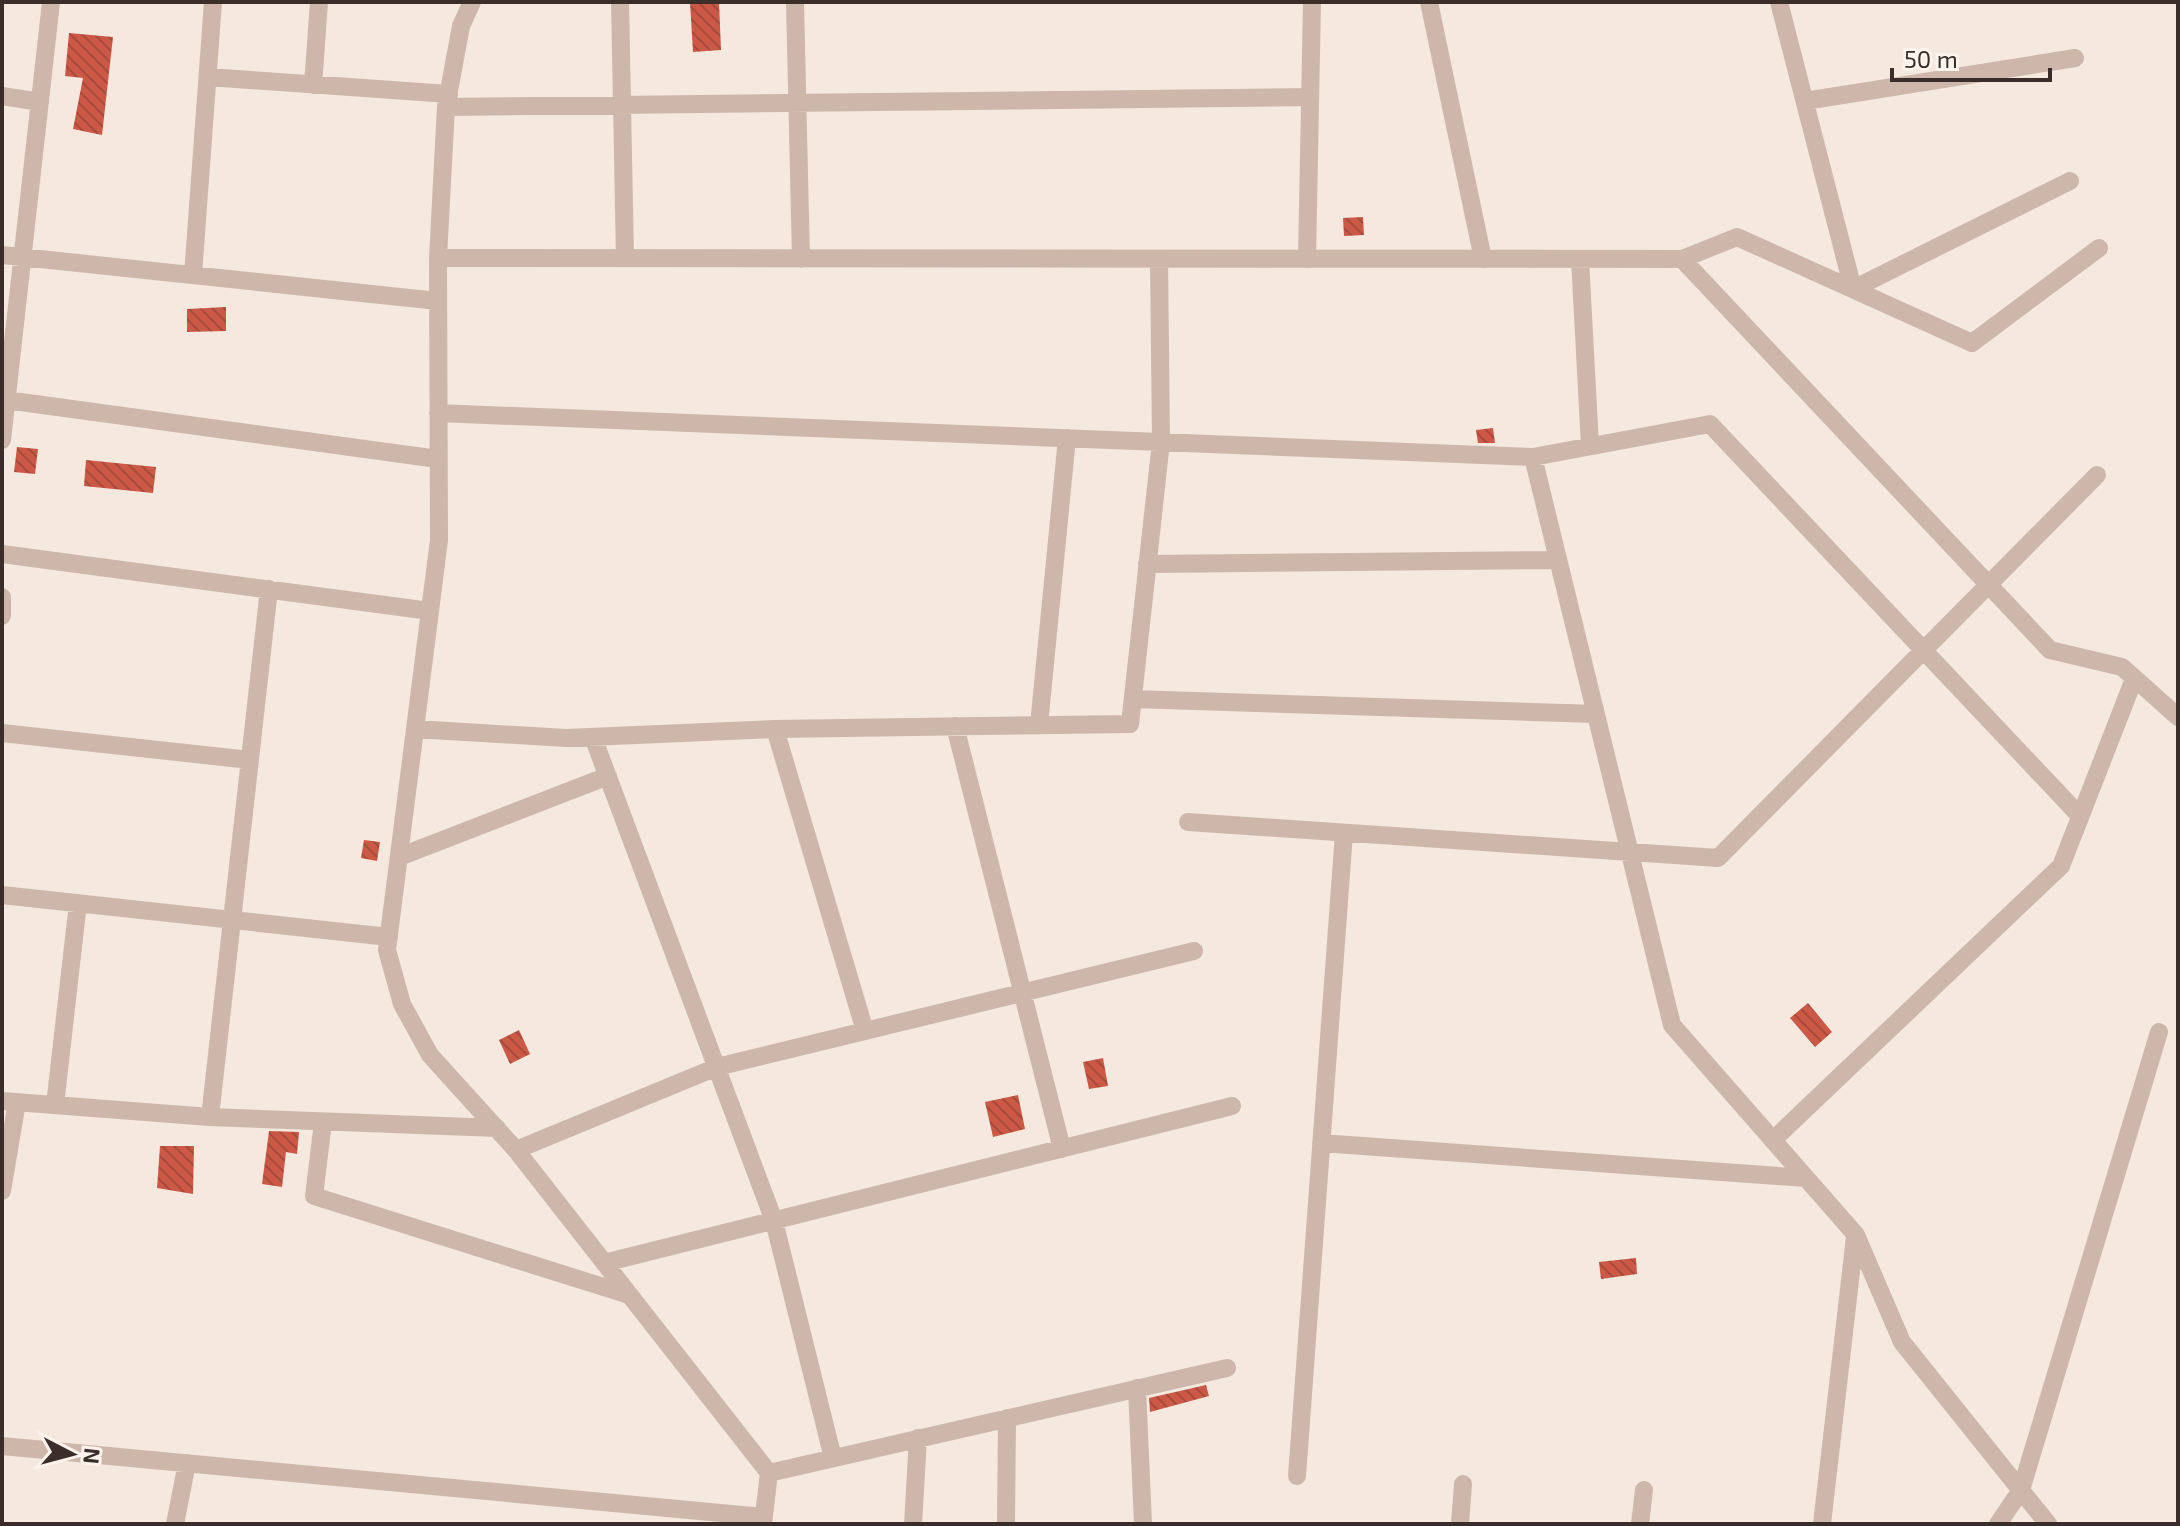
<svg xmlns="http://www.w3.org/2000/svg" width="2180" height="1526" viewBox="0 0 2180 1526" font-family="'Exo 2',sans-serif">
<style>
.building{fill:url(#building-back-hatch)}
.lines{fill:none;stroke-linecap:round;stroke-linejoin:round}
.minor{stroke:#cdb7aa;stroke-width:18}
</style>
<defs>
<pattern id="building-back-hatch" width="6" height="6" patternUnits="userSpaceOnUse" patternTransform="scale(2)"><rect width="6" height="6" fill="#cc5945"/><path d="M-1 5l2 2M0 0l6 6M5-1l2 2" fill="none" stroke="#a74a3a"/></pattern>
</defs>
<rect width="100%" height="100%" fill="#f4e8df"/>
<path class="building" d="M690,2H719L721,50L693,52Z
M69,33L113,37L102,135L73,129L83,78L65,76Z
M1363,217L1364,235L1344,236L1343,218Z
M226,307V331L187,332V309Z
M1493,428L1495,443H1478L1476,430Z
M17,447L38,449L35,474L14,472Z
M86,460L156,467L153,493L84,486Z
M364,840L380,842L377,861L361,858Z
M1808,1003L1832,1032L1815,1047L1790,1018Z
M519,1030L530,1054L510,1064L499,1040Z
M1103,1058L1108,1086L1089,1089L1083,1062Z
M1018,1095L1025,1129L993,1137L985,1102Z
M269,1131L299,1132L297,1154L286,1152L282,1187L262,1184Z
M160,1146H194L193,1194L157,1188Z
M1636,1258L1637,1274L1601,1279L1599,1262Z
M1206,1385L1209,1396L1150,1412L1149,1398Z"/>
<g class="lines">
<path class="minor" d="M472,2L461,26L446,107L438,258L439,540L387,950L402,1004L430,1055L516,1150L769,1473L763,1524
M620,2L625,258
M795,2L801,259
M1429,2L1483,259
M1779,2L1853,289L2070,181
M208,77L449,94
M313,85L319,2
M2,96L40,102
M1805,101L2075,58
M446,107L1310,97
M2,255L438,301
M438,258L1682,259L1737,237L1972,343L2099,248
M1307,259L1312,2
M1580,259L1590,446
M1682,259L2050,650L2122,667L2178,717
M193,275L213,2
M6,400L438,459
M438,413L1533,457L1710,424L2080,816
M2,440L51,2
M1533,457L1672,1025L1856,1235L1902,1342L2048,1524
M2,554L430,611
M1147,564L1558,560
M2,597V616
M1133,699L1596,714
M1039,725L1067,438
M955,726L1062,1149
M415,729L566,738L775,729L1130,724L1161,442L1159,259
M775,729L865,1031
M2,733L250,760
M593,737L774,1221L833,1458
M1188,822L1718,858L2097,475
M399,857L608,776
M2,895L389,937
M2,1101L210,1117L497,1128
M55,1105L78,903
M210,1117L269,589
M323,1122L314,1196L629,1295
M1773,1140L2061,866L2134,679
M1321,1143L1806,1178
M516,1150L717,1067L1194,951
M2,1191L17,1102
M604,1263L1232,1106
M1137,1388L1143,1524
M2,1446L764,1517
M769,1473L1227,1368
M1297,1476L1344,833
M175,1524L187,1463
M913,1524L918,1438
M1006,1524L1007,1418
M1460,1524L1463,1484
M1640,1524L1644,1490
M1822,1524L1855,1237
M1998,1524L2021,1490L2159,1032"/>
</g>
<rect width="2180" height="1526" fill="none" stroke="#3a2d2a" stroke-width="8"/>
<g transform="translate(72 1454) rotate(96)" stroke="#fbf3ec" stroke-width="6" paint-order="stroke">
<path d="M0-6L14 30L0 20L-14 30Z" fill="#3a2d2a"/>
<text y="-12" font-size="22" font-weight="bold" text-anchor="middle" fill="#3a2d2a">N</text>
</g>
<path d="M1892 68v12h158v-12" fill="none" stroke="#3a2d2a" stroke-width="4"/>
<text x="1904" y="68" font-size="24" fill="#3a2d2a" stroke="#fbf3ec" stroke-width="6" paint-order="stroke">50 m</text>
</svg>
